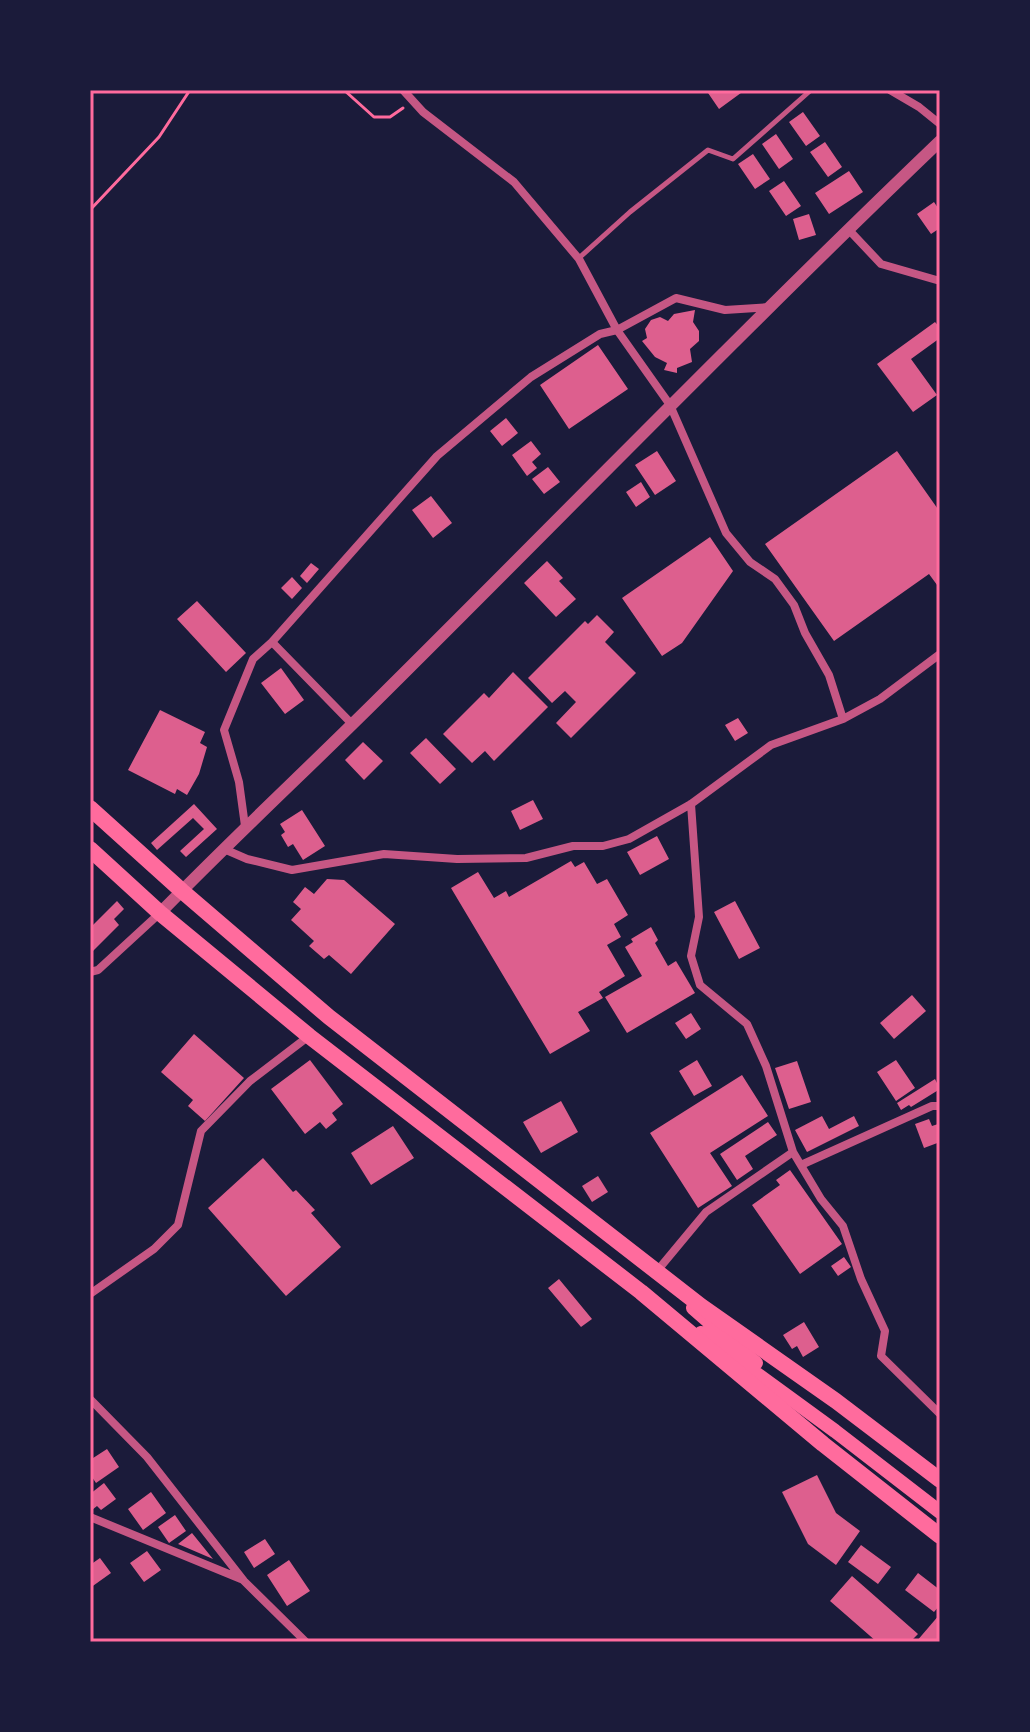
<svg xmlns="http://www.w3.org/2000/svg" width="1030" height="1732" viewBox="0 0 1030 1732" font-family="Figtree,sans-serif">
<style>
.building{fill:#dd5f8e}
.lines{fill:none;stroke-linecap:round;stroke-linejoin:round}
.path{stroke:#ff6b9d;stroke-width:3}
.service{stroke:#c65784;stroke-width:5}
.minor{stroke:#c65784;stroke-width:8}
.tertiary{stroke:#c65784;stroke-width:12}
.primary{stroke:#ff6b9d;stroke-width:14}
.trunk{stroke:#ff6b9d;stroke-width:16}
.neatline{fill:none;stroke:#ff6b9d;stroke-width:3}
</style>
<rect width="100%" height="100%" fill="#1b1b3a"/>
<path class="building" d="M706,90H745L719,109Z
M803,112L820,136L806,146L789,122Z
M776,134L793,159L779,169L762,144Z
M825,142L842,167L828,177L810,152Z
M753,154L770,179L755,189L738,164Z
M849,171L863,192L829,214L815,193Z
M784,181L801,206L786,216L769,191Z
M934,202L940,211V228L931,234L917,214Z
M809,214L816,235L799,240L793,219Z
M695,310L693,322L699,331V341L690,349L692,362L677,368V373L664,370L667,363L655,357L642,341L647,338L645,329L651,320L660,317L668,321L674,314Z
M935,322L940,328V338L911,359L937,395L913,412L877,364Z
M598,345L628,389L569,429L540,385Z
M506,418L518,433L502,446L490,431Z
M531,441L541,454L532,462L537,468L527,476L512,455Z
M657,451L676,481L655,495L635,465Z
M897,451L940,512V589L929,574L834,641L765,544Z
M548,467L560,482L544,494L532,479Z
M641,482L650,497L636,507L626,492Z
M431,496L452,523L433,538L412,510Z
M710,537L733,571L682,643L662,656L622,598Z
M547,561L563,578L559,581L576,599L556,617L524,583Z
M311,563L319,569L307,583L300,576Z
M292,577L302,588L292,599L281,588Z
M197,601L246,653L226,672L177,619Z
M597,615L614,632L605,642L636,673L571,738L556,723L576,702L565,691L552,703L528,678L585,621L588,624Z
M281,668L304,700L285,714L261,683Z
M513,672L548,707L494,761L485,751L472,763L443,734L484,693L489,698Z
M160,710L205,732L200,743L207,747L199,774L187,795L177,789L175,794L128,770Z
M738,718L748,733L735,741L725,725Z
M426,738L456,769L440,784L410,753Z
M363,742L383,761L364,780L345,760Z
M533,800L543,819L520,830L511,811Z
M194,804L217,829L186,857L180,851L204,829L193,818L157,850L151,843Z
M302,810L325,846L303,860L293,844L288,847L281,835L285,832L280,824Z
M657,836L669,859L640,875L627,852Z
M571,861L575,867L584,862L597,884L607,879L628,915L614,924L621,937L607,945L625,976L599,992L603,998L578,1012L590,1031L550,1054L451,888L478,872L494,898L506,891L509,897Z
M327,879L344,880L395,924L351,974L329,955L324,959L309,946L314,941L291,920L301,909L293,902L305,887L314,894Z
M117,901L124,909L114,919L119,925L92,952L90,928Z
M735,901L760,948L739,959L714,912Z
M651,927L658,940L655,943L668,966L676,961L695,993L627,1033L605,997L642,976L625,947L633,942L631,939Z
M912,995L926,1011L894,1039L880,1023Z
M691,1013L701,1029L686,1039L675,1023Z
M194,1034L244,1078L205,1121L188,1106L193,1100L161,1072Z
M310,1060L343,1104L332,1113L337,1120L326,1129L320,1122L305,1134L271,1089Z
M697,1060L712,1086L694,1096L679,1071Z
M896,1060L915,1088L896,1101L877,1072Z
M797,1061L811,1102L789,1109L775,1068Z
M742,1075L768,1116L710,1153L732,1186L698,1208L650,1133Z
M935,1079L940,1089L911,1107L909,1105L901,1110L897,1103Z
M561,1101L578,1132L541,1153L523,1122Z
M822,1116L829,1129L854,1116L859,1126L807,1152L795,1130Z
M929,1119L932,1126L938,1124L940,1142L924,1148L915,1124Z
M768,1122L777,1135L745,1156L753,1169L737,1180L720,1154Z
M393,1126L414,1158L371,1185L351,1153Z
M263,1158L293,1192L296,1190L315,1210L311,1213L341,1247L286,1296L208,1208Z
M790,1170L842,1244L800,1274L752,1205L780,1185L776,1180Z
M598,1176L608,1192L592,1202L582,1186Z
M844,1257L851,1267L838,1276L831,1266Z
M559,1279L592,1319L581,1327L548,1288Z
M804,1322L819,1347L803,1357L797,1346L792,1349L783,1335Z
M107,1449L119,1467L96,1483L90,1474V1460Z
M817,1475L836,1513L860,1531L836,1565L808,1544L782,1492Z
M104,1483L116,1499L101,1510L97,1506L92,1510L90,1494Z
M151,1492L166,1513L143,1530L128,1509Z
M175,1515L186,1531L169,1543L158,1527Z
M192,1533L213,1559L178,1544Z
M265,1539L275,1554L254,1568L244,1552Z
M861,1545L891,1567L878,1584L848,1562Z
M147,1551L161,1570L144,1582L130,1563Z
M100,1558L111,1573L90,1588V1565Z
M289,1560L310,1591L287,1606L267,1575Z
M918,1573L940,1590V1605L934,1612L905,1590Z
M852,1576L918,1634L912,1640L914,1642H877L830,1601Z
M940,1614V1642H916Z"/>
<g class="lines">
<path class="path" d="M344,90L374,117H390L403,108
M90,210L159,137L190,90"/>
<path class="service" d="M579,258L630,212L708,150L733,159L811,90"/>
<path class="minor" d="M403,90L423,112L514,182L579,259L617,330L670,405L726,533L750,562L775,579L794,605L805,633L829,675L843,719
M890,90L919,107L940,124
M848,229L881,264L940,281
M272,642L352,724
M691,804L699,917L691,956L700,985L747,1024L766,1066L793,1152L821,1199L843,1226L861,1279L885,1331L881,1356L940,1414
M245,826L239,782L224,730L253,659L272,642L437,456L531,377L600,334L617,330L676,298L725,310L771,307
M224,849L247,859L292,870L384,854L457,859L526,858L573,846H603L629,839L691,804L771,745L843,719L880,699L940,654
M90,972L98,970L160,913
M801,1165L932,1106H940
M657,1271L706,1212L793,1152
M90,1294L154,1249L178,1225L201,1131L250,1081L309,1036
M90,1399L147,1457L244,1581L306,1642
M90,1517L241,1579"/>
<path class="tertiary" d="M160,913C235,836 313,764 389,688C573,505 753,320 940,141"/>
<path class="primary" d="M693,1308L756,1363
M701,1333L835,1431L940,1512"/>
<path class="trunk" d="M90,808L182,891L329,1017L701,1306L836,1401L940,1480
M90,849L160,913L309,1036L641,1292L823,1444L940,1536"/>
</g>
<rect width="1030" height="1732" fill="none" stroke="#1b1b3a" stroke-width="184"/>
<rect x="92" y="92" width="846" height="1548" class="neatline"/>
</svg>
